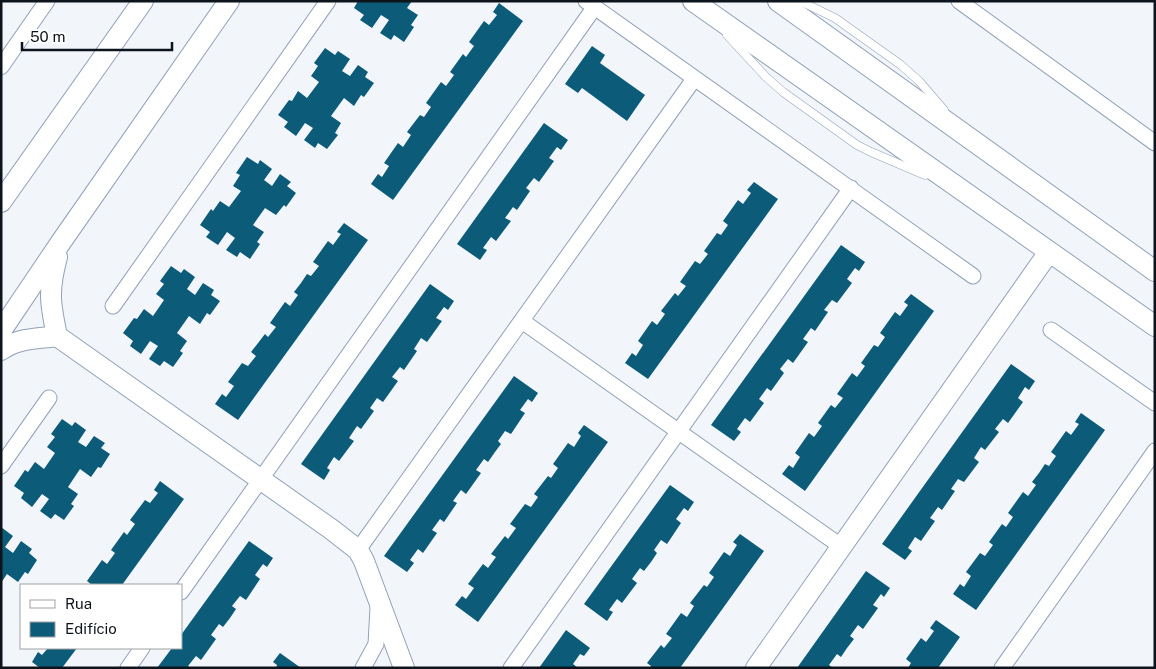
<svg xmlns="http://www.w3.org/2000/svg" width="1156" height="669" viewBox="0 0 1156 669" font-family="'Public Sans',sans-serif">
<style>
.building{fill:#0b5b79}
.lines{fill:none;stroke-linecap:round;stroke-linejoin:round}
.service-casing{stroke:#91a1b8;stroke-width:9}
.minor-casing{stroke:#91a1b8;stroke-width:17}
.tertiary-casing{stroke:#91a1b8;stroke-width:22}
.service{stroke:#fff;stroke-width:8}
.minor{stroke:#fff;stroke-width:15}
.tertiary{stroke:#fff;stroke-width:20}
</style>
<rect width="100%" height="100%" fill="#f2f6fb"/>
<path class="building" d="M358,1H412L407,8L418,15L411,25L414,27L404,42L394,35L391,40L380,33L389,20L381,15L372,28L360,20L364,15L354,8Z
M499,3L523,21L393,200L371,184L378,174L382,177L389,166L384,163L398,143L403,147L411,135L407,132L420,115L424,117L431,107L426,103L441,82L446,86L454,75L450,72L463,54L466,57L474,46L469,42L484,21L489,25L497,15L493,12Z
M592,46L605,55L600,63L645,95L627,121L582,88L578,93L565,84Z
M325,48L335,55L338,51L350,59L342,71L350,76L358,65L368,72L365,77L374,83L364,97L361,95L354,106L344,98L331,116L341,123L335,133L338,135L327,149L318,143L315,148L304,140L313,128L305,123L296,136L284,127L288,122L278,115L289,100L292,101L298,91L307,98L319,82L311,76L318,66L314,63Z
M544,123L568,140L561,150L557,147L549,158L554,161L539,182L534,178L526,188L530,191L517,210L513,207L505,218L511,221L496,241L491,237L483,248L487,250L480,260L457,244Z
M247,157L258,164L260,160L272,169L264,180L272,186L280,174L291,182L287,186L296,193L286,207L284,205L276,215L265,208L253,225L264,232L257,242L260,244L250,259L240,252L237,257L226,250L235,238L227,232L218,245L206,237L210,232L200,225L211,209L213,211L220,201L229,207L241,191L233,186L240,175L236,173Z
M754,182L778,199L648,379L625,363L632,353L636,356L643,345L638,341L652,321L657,325L665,314L661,311L675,293L678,296L686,286L680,282L695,261L700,264L708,254L704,251L717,233L721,235L728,225L723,221L738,200L743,204L751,193L747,190Z
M344,223L368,240L238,420L215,404L222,394L226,397L234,386L228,382L242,363L248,366L256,356L251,352L265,334L268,337L276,327L270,323L285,302L290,306L298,295L294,292L301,283L307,274L311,276L319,266L313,262L328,241L333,245L341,234L337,232Z
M841,245L865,262L859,271L855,268L847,279L852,283L837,303L832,300L824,310L828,312L815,331L811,328L803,339L808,342L793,363L788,359L780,369L784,373L771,391L767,388L759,399L764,403L750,422L745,418L737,429L741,432L734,441L711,425Z
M171,266L181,273L184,269L195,277L187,289L195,295L203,283L214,290L211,295L220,301L210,315L207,313L200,324L189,316L177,333L187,341L180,351L183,353L173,367L164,361L160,366L149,359L158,346L150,341L141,354L130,346L133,341L123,333L134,318L137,319L144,309L153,316L164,300L156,294L164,284L160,281Z
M430,284L454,301L448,310L444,307L436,318L442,321L427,342L421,338L414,349L417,351L404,370L400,367L392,377L398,381L383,402L377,398L370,408L374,411L361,429L357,426L349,438L354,441L339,461L334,457L327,468L330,470L324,480L301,464Z
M911,294L934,311L805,491L782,474L789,465L793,468L800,457L795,453L809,433L814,437L822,426L818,423L831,405L835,408L843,398L837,394L852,373L857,377L865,366L861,363L874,345L878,347L885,337L880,333L895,312L900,316L908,305L904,302Z
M1011,364L1035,381L1029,390L1025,387L1018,398L1023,402L1008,423L1003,419L995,429L999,432L985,450L981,447L974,458L979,462L964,482L958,479L951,489L955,491L942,510L938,507L930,518L935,521L921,541L915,537L908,548L912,551L905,560L882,544Z
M514,376L538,393L532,402L528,399L520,410L525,413L511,434L505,431L498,441L501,444L495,452L488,462L484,459L476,470L481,473L466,494L461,490L453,501L457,503L444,522L440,519L432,530L437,533L423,553L418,549L410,560L414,563L407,572L384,556Z
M1081,413L1105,430L976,610L953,594L960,584L964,587L971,576L966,572L980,553L985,556L993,545L989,542L1002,524L1006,527L1013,517L1008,513L1023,492L1028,496L1036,485L1032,482L1039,473L1045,464L1049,466L1056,456L1051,452L1066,431L1071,435L1079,424L1075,422Z
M62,419L72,426L75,422L86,430L78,442L86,447L94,436L105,443L101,448L110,454L101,468L98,467L91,477L80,469L68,487L78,494L71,504L74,506L64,520L55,514L51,519L40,511L49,499L42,494L32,507L21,498L24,493L14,486L25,470L28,472L35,462L44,469L55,453L47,447L55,437L51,434Z
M584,425L608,442L478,622L455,605L462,596L466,599L474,588L468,584L483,564L488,568L496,557L491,554L505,536L508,539L516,528L510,524L525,504L531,507L538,497L534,494L548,476L551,478L558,468L553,464L568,443L574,447L581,436L578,433Z
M160,481L184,499L122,585H92L87,581L102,560L107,564L115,553L111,550L124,532L127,535L135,524L130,520L145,500L150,503L158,493L154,490Z
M670,485L694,502L688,511L684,508L676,519L681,523L667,544L661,540L654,550L657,553L651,562L644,571L640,568L632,579L637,583L622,603L617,599L609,610L613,612L607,621L584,604Z
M1,527L13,536L5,547L13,553L21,541L32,549L29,553L37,560L28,574L25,572L18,582L7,574L1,583Z
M740,534L764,551L680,668H650L651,666L647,663L661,645L664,648L672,638L666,634L681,613L687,617L694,606L690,603L704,585L707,587L714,577L709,573L724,552L730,556L737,545L733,542Z
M249,541L273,558L267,567L263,564L255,575L260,579L246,600L240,596L232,606L236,609L230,618L223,627L219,624L211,635L216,639L201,660L196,656L188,666L191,668H157L172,648H181V635Z
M866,571L890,588L884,597L881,594L873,605L878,608L863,629L858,625L850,636L854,639L847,648L841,657L837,654L829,665L833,668H797Z
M936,620L960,637L938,668H908L911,663L906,659L921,638L926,642L934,631L930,628Z
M566,630L590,648L584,656L580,654L573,664L578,668H539Z
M48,648H77L62,668H40L32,662L38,652L42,655Z
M280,653L301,668H276L277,665L273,662Z"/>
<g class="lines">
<g class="service-casing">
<path id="service" d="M800,1L835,18L901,65L919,81L944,110
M727,35L766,77L783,92L857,145L871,152L925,175"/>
</g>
<g class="minor-casing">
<path id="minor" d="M586,1L973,276
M959,1L1155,143
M1,67L47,1
M113,306L328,1
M522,321L842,547
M1051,330L1155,403
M1,466L49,398
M358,550L694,79
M181,592L594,8
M128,668L142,648
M363,668L376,644L378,607
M511,668L851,188
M1002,668L1155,451"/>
</g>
<g class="tertiary-casing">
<path id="tertiary" d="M693,1L1155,326
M778,1L1155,271
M1,202L143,1
M1,331L61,242L229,1
M57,336C50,303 48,291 57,257
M1,350C17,338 37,339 57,336L331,529L358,550L364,561L404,668
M756,668L1049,252"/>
</g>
<use href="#service" class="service"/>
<use href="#minor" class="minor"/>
<use href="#tertiary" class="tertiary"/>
</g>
<rect width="1156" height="669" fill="none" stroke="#0e141c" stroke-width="5"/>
<rect x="20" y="584" width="162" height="65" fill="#ffffff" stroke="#9fa1a4"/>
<rect x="30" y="600" width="25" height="8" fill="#ffffff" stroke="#9fa1a4"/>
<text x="65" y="609" font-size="15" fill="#0e141c">Rua</text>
<rect x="30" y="622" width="25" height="15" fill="#0b5b79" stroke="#9fa1a4"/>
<text x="65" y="634" font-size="15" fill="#0e141c">Edifício</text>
<path d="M22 42v8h150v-8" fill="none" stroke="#0e141c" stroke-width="2.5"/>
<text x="30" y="42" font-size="15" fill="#0e141c" stroke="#ffffff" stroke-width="4" paint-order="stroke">50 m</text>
</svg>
